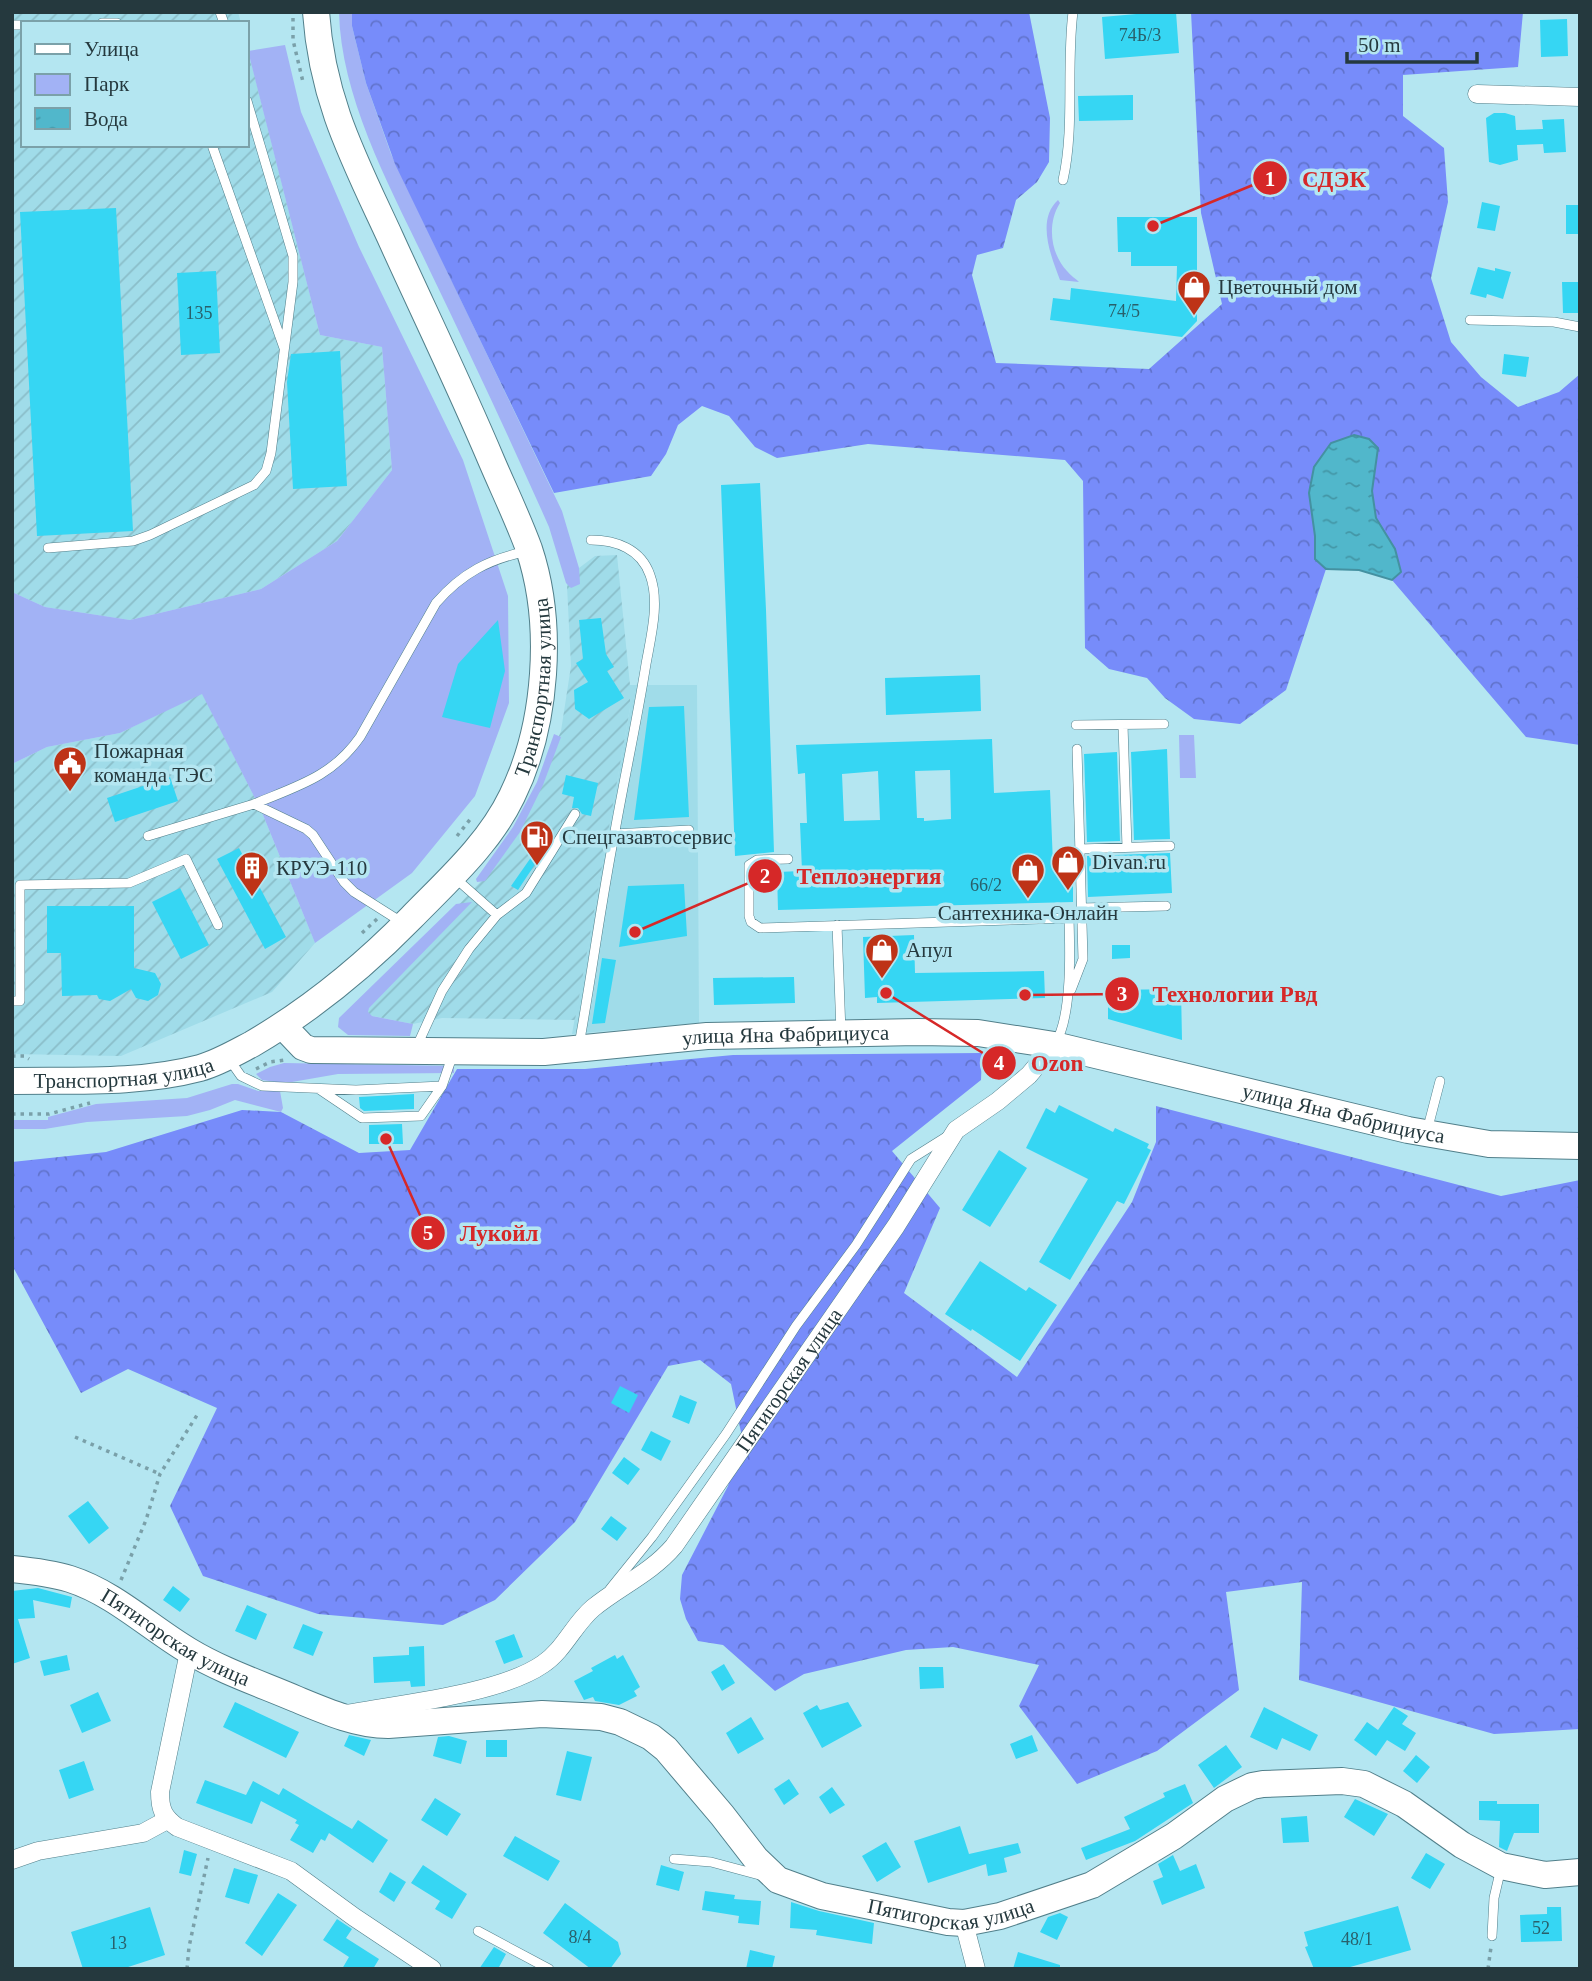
<svg xmlns="http://www.w3.org/2000/svg" width="1592" height="1981" viewBox="0 0 1592 1981" font-family="Georgia,serif">
<style>
.built{fill:#a0dce9}
.industrial{fill:url(#industrial-furrows)}
.green{fill:#a2b2f5}
.forest{fill:url(#forest-crowns)}
.water{fill:url(#water-ripples);stroke:#4491a1;stroke-width:2}
.building{fill:#36d6f3;fill-rule:evenodd}
.lines{fill:none;stroke-linecap:round;stroke-linejoin:round}
.lane-casing{stroke:#517f8a;stroke-width:10}
.street-casing{stroke:#517f8a;stroke-width:19}
.secondary-casing{stroke:#517f8a;stroke-width:28}
.path{stroke:#7aa0a9;stroke-width:3.5;stroke-dasharray:3.5 5;stroke-linecap:butt}
.lane{stroke:#fff;stroke-width:9}
.street{stroke:#fff;stroke-width:18}
.secondary{stroke:#fff;stroke-width:26}
.labels{text-anchor:middle;stroke-width:7;stroke-linejoin:round;paint-order:stroke}
.number-label{font-size:18px;fill:#29606b}
.poi-label{font-size:21px;fill:#25393e;stroke:#b4e6f1;text-anchor:start}
.street-label{font-size:21px;fill:#25393e;stroke:#b4e6f1}
.leader{fill:none;stroke:#d62828;stroke-width:2.5}
.callout-dot{fill:#d62828;stroke:#b4e6f1;stroke-width:2.5}
.mark-label{font-size:21px;text-anchor:middle;font-weight:bold;fill:#fff}
.callout-label{font-size:23px;text-anchor:middle;font-weight:bold;fill:#d62828;stroke:#b4e6f1;stroke-width:7;stroke-linejoin:round;paint-order:stroke}
</style>
<defs>
<pattern id="industrial-furrows" width="10" height="10" patternUnits="userSpaceOnUse" patternTransform="scale(1.75)"><rect width="10" height="10" fill="#a0dce9"/><path d="M-1 1l2-2M0 10L10 0M9 11l2-2" fill="none" stroke="#8abec9"/></pattern>
<pattern id="forest-crowns" width="20" height="18" patternUnits="userSpaceOnUse" patternTransform="scale(1.75)"><rect width="20" height="18" fill="#778cfa"/><path d="M2 6a3 3 0 1 1 6 0M12 15a3 3 0 1 1 6 0" fill="none" stroke="#6173cc"/></pattern>
<pattern id="water-ripples" width="26" height="14" patternUnits="userSpaceOnUse" patternTransform="scale(1.75)"><rect width="26" height="14" fill="#51b7cb"/><path d="M2 4q2-2 4 0t4 0M15 11q2-2 4 0t4 0" fill="none" stroke="#4396a6"/></pattern>
</defs>
<rect width="100%" height="100%" fill="#b4e6f1"/>
<path class="built" d="M630,685H697L699,1023L572,1034L630,708Z"/>
<path class="industrial" d="M12,12H238L241,23H23V145H247V46L320,335L382,347L392,470L337,541L261,589L130,620L45,607L12,592Z
M617,555L630,685V708L575,1020L442,1018L413,1024L363,1014V1006L484,878L528,811L561,731L571,666L566,566L579,568L595,556Z
M202,693L261,810L315,943L272,992L121,1056L12,1054V764L47,747L120,733Z"/>
<path class="green" d="M339,12H352V26L366,83L391,154L562,511L579,568L580,584L571,588L566,583L549,527C511,441 471,356 430,271C393,192 341,101 339,12Z
M285,45L301,112L359,247L463,460L508,596L509,703L475,796L412,873L315,943L261,810L202,694L120,733L47,747L12,764V592L45,607L130,620L261,589L337,541L392,470L382,347L320,335L248,51Z
M1058,200L1060,203C1047,223 1050,253 1067,271C1070,275 1076,279 1079,282L1060,280C1051,256 1036,220 1058,200Z
M554,734L561,737L543,785L520,832L485,881L477,882L476,879L513,827L537,782Z
M1179,735H1194L1196,778H1180Z
M472,902L369,1008L368,1012L372,1016L413,1024L410,1036L348,1035L338,1027L339,1018L456,904Z
M284,1063L454,1066V1073L338,1074L292,1082H276L262,1080L256,1074L270,1067Z
M232,1084H238L258,1091H280L283,1108L281,1112L235,1100L210,1110L187,1116L87,1122L45,1129H12V1120H48V1117L96,1104L187,1098Z"/>
<path class="forest" d="M352,12H1029L1050,118L1049,162L1037,182L1016,200L1003,248L977,255L972,275L996,363L1149,369L1222,304L1201,213L1191,12H1523L1518,67L1403,75V116L1444,148L1448,202L1431,278L1451,342L1481,377L1518,407L1559,392L1580,374V745L1526,737L1392,580L1401,571L1395,549L1376,518L1372,491L1377,448L1315,536V559L1326,569L1286,690L1240,724L1194,719L1165,698L1147,678L1109,669L1085,648L1083,481L1065,460L868,444L777,458L755,447L729,416L702,406L678,425L666,454L651,476L554,493L395,164L366,83L352,26Z
M982,1053L981,1080L892,1151L940,1208L904,1293L1017,1377L1132,1202L1156,1142V1106L1501,1196L1580,1180V1729L1494,1734L1299,1680L1302,1582L1226,1592L1239,1690L1157,1751L1077,1784L1019,1706L1039,1665L953,1647L906,1650L804,1674L775,1691L723,1645L698,1641L686,1619L680,1599L682,1575L728,1486L742,1437L731,1384L700,1360L668,1366L575,1522L495,1600L443,1625L318,1614L203,1576L170,1506L217,1408L128,1369L81,1393L12,1265V1162L106,1152L242,1110L281,1112L359,1153L410,1150L457,1069H585L733,1055Z"/>
<path class="water" d="M1354,435L1369,439L1378,448L1372,491L1376,518L1395,549L1401,572L1392,580L1359,570L1326,569L1315,559V536L1309,493L1314,467L1331,443Z"/>
<path class="building" d="M1159,12H1176L1179,53L1105,59L1102,17Z
M1567,19L1568,56L1541,57L1540,20Z
M1133,95V120L1079,121L1078,96Z
M1494,113H1505L1515,116L1516,130L1543,129L1542,120L1564,119L1566,152L1544,153L1543,144L1517,145L1518,160L1500,165L1489,162L1486,118Z
M1482,202L1500,206L1495,231L1477,228Z
M1566,205H1580V234H1566Z
M116,208L133,531L37,536L20,212Z
M1117,217H1197V321L1182,337L1050,320L1053,298L1070,300L1071,288L1176,301L1177,266H1131V252H1118Z
M1478,267L1495,271V268L1511,272L1503,299L1487,294L1486,298L1470,294Z
M216,271L220,353L181,355L177,273Z
M1562,282H1580V313H1563Z
M340,351L347,486L293,489L287,382L291,354Z
M1504,354L1529,357L1526,377L1502,374Z
M760,483L766,610L774,852L735,856L721,485Z
M601,618L606,654L614,667L607,671L624,698L589,719L575,709L574,690L588,682L576,663L583,659L579,620Z
M498,620L505,671L490,728L442,717L458,664Z
M980,675L981,711L886,715L885,678Z
M684,706L689,817L634,820L649,707Z
M992,739L994,793L1050,790L1053,864L1073,863V902L778,910L777,872L802,871L800,823H807L805,773L798,774L796,745ZM950,770L951,819L924,821V818H917L915,771ZM878,771L880,820L844,821L842,774Z
M1167,749L1170,839L1134,840L1131,752Z
M1117,752L1120,841L1087,842L1084,754Z
M566,775L598,783L591,816L582,814L578,808H572L574,797L562,794Z
M170,777L178,801L115,822L107,798Z
M546,836L551,840L518,890L511,886Z
M239,848L286,937L265,949L217,859Z
M1170,853L1172,893L1088,897L1087,856Z
M684,884L687,936L619,947L628,886Z
M180,888L209,945L181,959L152,902Z
M47,906H134V968L155,973L161,984L158,995L148,1001L136,998L131,989L110,1001L99,999L97,995L62,996L61,953H47Z
M914,935L915,973L1044,971L1045,998L877,1003V997L865,998L863,937Z
M1112,945H1130V958L1112,959Z
M602,958L616,960L605,1023L592,1024Z
M794,977L795,1003L714,1005L713,978Z
M1181,989L1182,1040L1108,1019V990Z
M414,1094V1109L364,1111L360,1108L359,1097Z
M1059,1105L1113,1132L1115,1128L1149,1144L1147,1148L1151,1150L1124,1204L1117,1201L1070,1280L1039,1262L1088,1179L1026,1148L1046,1108L1055,1113Z
M402,1124L403,1144H369V1125Z
M999,1150L1027,1168L990,1227L962,1210Z
M980,1261L1026,1291L1029,1287L1057,1305L1020,1361L972,1329L971,1331L945,1314Z
M620,1386L638,1395L629,1413L611,1403Z
M680,1395L697,1402L689,1424L672,1417Z
M651,1431L671,1441L661,1461L641,1450Z
M624,1457L640,1469L628,1485L612,1473Z
M88,1501L109,1528L89,1544L68,1516Z
M611,1516L627,1528L617,1541L601,1529Z
M173,1586L190,1599L180,1612L163,1600Z
M38,1588L72,1597L70,1608L33,1600L35,1618L18,1619L30,1658L12,1664V1591Z
M247,1605L267,1614L256,1640L235,1631Z
M303,1624L323,1632L313,1656L293,1648Z
M514,1634L523,1657L504,1664L495,1641Z
M424,1646L425,1686L411,1687L410,1681L374,1683L373,1657L409,1655V1647Z
M67,1655L70,1670L44,1676L40,1661Z
M615,1655L617,1659L623,1655L640,1687L634,1691L637,1696L619,1705L595,1701L593,1697L584,1700L574,1681L593,1671L591,1668Z
M724,1664L735,1683L722,1691L711,1672Z
M919,1667H943L944,1688L920,1689Z
M98,1692L111,1721L82,1733L70,1705Z
M235,1702L299,1732L286,1758L223,1727Z
M848,1702L862,1726L822,1748L803,1713L817,1705L820,1710Z
M1264,1707L1318,1735L1310,1751L1282,1738L1277,1750L1250,1737Z
M1394,1707L1408,1716L1402,1724L1416,1733L1405,1751L1387,1740L1376,1756L1354,1740L1367,1722L1378,1730Z
M751,1717L764,1739L738,1754L726,1733Z
M349,1735L371,1740L364,1756L344,1746Z
M1032,1735L1038,1751L1016,1759L1010,1744Z
M449,1736L467,1741L461,1764L433,1756L438,1737Z
M486,1740H507V1757H486Z
M1226,1745L1242,1767L1214,1788L1198,1765Z
M567,1751L592,1757L581,1801L556,1795Z
M1416,1755L1430,1767L1417,1783L1403,1771Z
M84,1761L94,1790L69,1799L59,1770Z
M789,1779L799,1794L784,1805L774,1789Z
M205,1780L246,1795L253,1781L279,1795L283,1788L352,1829L358,1820L388,1840L373,1863L329,1833L325,1841L321,1839L313,1853L290,1840L299,1825L295,1823L297,1820L261,1801L252,1824L196,1803Z
M1185,1784L1193,1803L1135,1841L1086,1860L1081,1848L1130,1829L1124,1817L1165,1797L1163,1793Z
M832,1787L845,1805L830,1814L819,1797Z
M435,1798L461,1814L447,1836L421,1820Z
M1355,1799L1388,1814L1374,1836L1344,1817Z
M1479,1801H1497V1804H1539V1833H1514L1507,1851L1499,1847L1500,1821L1479,1820Z
M1307,1816L1309,1842L1283,1843L1281,1818Z
M960,1826L969,1854L1018,1843L1021,1853L1004,1858L1007,1872L988,1876L986,1864L928,1883L914,1841Z
M515,1836L560,1861L548,1881L503,1856Z
M886,1842L901,1867L877,1882L862,1856Z
M184,1850L197,1854L191,1876L179,1873Z
M1426,1853L1445,1864L1430,1889L1411,1878Z
M1173,1855L1180,1871L1196,1864L1205,1888L1162,1905L1153,1881L1163,1877L1158,1864Z
M423,1865L467,1894L452,1919L435,1909L440,1901L411,1883Z
M661,1865L684,1872L679,1891L656,1885Z
M234,1868L258,1875L249,1904L225,1897Z
M390,1872L406,1882L394,1902L379,1892Z
M705,1891L735,1895L734,1899L761,1901L759,1925L738,1923L739,1916L702,1910Z
M278,1893L297,1905L262,1956L245,1943Z
M791,1902L819,1911L874,1923L872,1944L816,1935L817,1930L790,1928Z
M565,1903L618,1942L621,1954L610,1969H591L543,1933Z
M1398,1906L1411,1950L1343,1969H1314L1305,1947L1308,1946L1304,1932Z
M150,1907L165,1955L122,1969H83L71,1932Z
M1547,1907H1561L1562,1941L1521,1942L1520,1915L1547,1914Z
M1060,1913L1068,1917L1057,1940L1040,1932L1048,1917Z
M337,1919L352,1929L346,1938L379,1959L373,1969H342L349,1957L323,1940Z
M494,1947L506,1954L498,1969H479Z
M750,1950L775,1956L772,1969H746Z
M1018,1952L1060,1965V1969H1013Z"/>
<g class="lines">
<g class="lane-casing">
<path id="lane" d="M220,12L224,23
M102,23H117
M12,25H23
M212,145L284,348
M1063,180C1075,127 1066,67 1073,12
M1470,320L1554,322L1580,327
M48,548L133,541L150,535L254,485L266,471L271,453L293,282V256L247,101
M1076,725L1164,724
M1123,725L1127,847
M254,804C297,786 332,777 360,737L436,603C462,573 489,559 528,551
M614,834L689,830
M148,836L254,804L306,829L313,835L344,882L354,892L403,923
M1080,849L1170,846
M788,859L757,860L749,865V916L751,922L760,928L1069,918C1070,950 1072,1015 1056,1042
M454,877L497,915
M1081,908L1166,906
M837,925L841,1032
M1071,990L1083,959L1077,749
M12,1001H20V885L129,883L186,859L218,925
M579,1045C592,974 601,902 615,831C625,775 637,720 646,664C651,636 660,602 650,575C641,549 616,540 591,540
M417,1046L442,991L469,949L497,915L526,893L575,814
M229,1059L241,1076L262,1086L356,1090L442,1086L453,1054
M319,1089L362,1118L421,1116L442,1086
M1427,1131L1440,1081
M610,1589L652,1537L726,1434L796,1326L856,1245L911,1159L946,1137
M674,1859L711,1862L763,1876
M478,1931L549,1969
M1492,1936L1494,1898L1501,1868"/>
</g>
<g class="street-casing">
<g id="street">
<path d="M1477,94L1580,97"/>
<path d="M189,1652L160,1792C160,1809 163,1817 177,1827L291,1871L354,1917L432,1969"/>
<path id="s1" d="M347,1714C400,1704 500,1694 543,1664C564,1650 574,1624 593,1608C620,1586 651,1573 674,1546L896,1226L956,1130L998,1101L1029,1075L1054,1045"/>
<path d="M12,1860L38,1851L143,1833L167,1820"/>
<path d="M964,1923L976,1969"/>
</g>
</g>
<g class="secondary-casing">
<g id="secondary">
<path id="s2" d="M283,1026L303,1047L311,1050L544,1052L707,1036L918,1032L978,1033L1054,1045L1408,1130L1489,1144L1580,1146"/>
<path id="s3" d="M12,1081C74,1080 139,1084 200,1068C218,1063 235,1053 252,1044C310,1010 364,966 411,918C447,881 489,844 512,796C547,725 554,624 529,549C518,519 504,490 492,462C460,386 424,312 390,237C354,159 322,100 316,12"/>
<path id="s4" d="M12,1569C32,1571 51,1573 70,1579C114,1593 150,1628 189,1651C222,1671 261,1684 296,1699C325,1711 357,1725 388,1725L542,1714L601,1717L620,1722L651,1737L666,1749L722,1815L756,1859L778,1880L822,1896L948,1922L964,1923L1000,1916L1092,1885L1174,1836L1225,1799L1252,1786L1263,1784L1342,1781L1364,1784L1404,1804L1462,1845L1501,1866L1545,1875L1580,1872"/>
</g>
</g>
<path class="path" d="M293,18V40L303,82
M457,836L472,817
M362,933L377,919
M12,1056H24L29,1059
M256,1069L270,1062L285,1060
M12,1114H49L90,1103
M75,1437L160,1474
M121,1580L146,1520L160,1474L199,1412
M187,1969L189,1947L208,1858
M1488,1969L1491,1947"/>
<use href="#lane" class="lane"/>
<use href="#street" class="street"/>
<use href="#secondary" class="secondary"/>
</g>
<defs>
<g id="shop-pin" transform="scale(1.75)"><path d="M0 17L-7.5 6A9.5 9.5 0 1 1 7.5 6Z" fill="#be3317" stroke="#b4e6f1"/><path d="M-5-2.5h2.3a2.7 3.5 0 0 1 5.4 0H5L5.5 6h-11ZM-1.5-2.5h3a1.5 2.3 0 0 0-3 0Z" fill="#fff"/></g>
<g id="civic-pin" transform="scale(1.75)"><path d="M0 17L-7.5 6A9.5 9.5 0 1 1 7.5 6Z" fill="#be3317" stroke="#b4e6f1"/><path d="M-.6-6.5H3V-4.5H.6V-3L4-1V1h2V6H-6V1h2V-1L-.6-3ZM-1.2 2.5V6h2.4V2.5Z" fill="#fff"/></g>
<g id="fuel-pin" transform="scale(1.75)"><path d="M0 17L-7.5 6A9.5 9.5 0 1 1 7.5 6Z" fill="#be3317" stroke="#b4e6f1"/><path d="M-5.5-6h7V0h2V4h1.3V-2.5L3-4.5l.8-.8L6-3V5H2.5V1h-1V6h-7ZM-4.2-4.7v3.2H.2V-4.7Z" fill="#fff"/></g>
<g id="building-pin" transform="scale(1.75)"><path d="M0 17L-7.5 6A9.5 9.5 0 1 1 7.5 6Z" fill="#be3317" stroke="#b4e6f1"/><path d="M-4-6H4V6H1V3H-1V6H-4ZM-2.5-4.3h1.7v1.8h-1.7ZM.8-4.3h1.7v1.8H.8ZM-2.5-1h1.7V.8h-1.7ZM.8-1h1.7V.8H.8Z" fill="#fff"/></g>
</defs>
<g fill-rule="evenodd">
<use href="#shop-pin" x="1194" y="287"/>
<use href="#civic-pin" x="70" y="763"/>
<use href="#fuel-pin" x="537" y="837"/>
<use href="#shop-pin" x="1068" y="862"/>
<use href="#building-pin" x="252" y="868"/>
<use href="#shop-pin" x="1028" y="870"/>
<use href="#shop-pin" x="882" y="950"/>
</g>
<g class="labels">
<g class="number-label">
<text x="1140" y="41">74Б/3</text>
<text x="1124" y="317">74/5</text>
<text x="199" y="319">135</text>
<text x="986" y="891">66/2</text>
<text x="1541" y="1934">52</text>
<text x="580" y="1943">8/4</text>
<text x="1357" y="1945">48/1</text>
<text x="118" y="1949">13</text>
</g>
<g class="poi-label">
<text x="1218" y="294">Цветочный дом</text>
<text x="94" y="758">Пожарная<tspan x="94" dy="24">команда ТЭС</tspan></text>
<text x="562" y="844">Спецгазавтосервис</text>
<text x="1092" y="869">Divan.ru</text>
<text x="276" y="875">КРУЭ-110</text>
<text x="1028" y="920" text-anchor="middle">Сантехника-Онлайн</text>
<text x="906" y="957">Апул</text>
</g>
<g class="street-label">
<text dy="7" stroke="none"><textPath href="#s3" startOffset="721">Транспортная улица</textPath></text>
<text dy="7" stroke="none"><textPath href="#s2" startOffset="513">улица Яна Фабрициуса</textPath></text>
<text dy="7" stroke="none"><textPath href="#s3" startOffset="112">Транспортная улица</textPath></text>
<text dy="7" stroke="none"><textPath href="#s2" startOffset="1080">улица Яна Фабрициуса</textPath></text>
<text dy="7" stroke="none"><textPath href="#s1" startOffset="583">Пятигорская улица</textPath></text>
<text dy="7" stroke="none"><textPath href="#s4" startOffset="180">Пятигорская улица</textPath></text>
<text dy="7" stroke="none"><textPath href="#s4" startOffset="1050">Пятигорская улица</textPath></text>
</g>
</g>
<path class="leader" d="M1153 226L1270 178M635 932L765 876M1025 995L1122 994M886 993L999 1063M386 1139L428 1233"/>
<g class="callout-dot">
<circle cx="1153" cy="226" r="7"/>
<circle cx="635" cy="932" r="7"/>
<circle cx="1025" cy="995" r="7"/>
<circle cx="886" cy="993" r="7"/>
<circle cx="386" cy="1139" r="7"/>
<circle cx="1270" cy="178" r="18"/>
<circle cx="765" cy="876" r="18"/>
<circle cx="1122" cy="994" r="18"/>
<circle cx="999" cy="1063" r="18"/>
<circle cx="428" cy="1233" r="18"/>
</g>
<g class="mark-label">
<text x="1270" y="186">1</text>
<text x="765" y="883">2</text>
<text x="1122" y="1001">3</text>
<text x="999" y="1070">4</text>
<text x="428" y="1240">5</text>
</g>
<g class="callout-label">
<text x="1334" y="187">СДЭК</text>
<text x="869" y="884">Теплоэнергия</text>
<text x="1235" y="1002">Технологии Рвд</text>
<text x="1057" y="1071">Ozon</text>
<text x="499" y="1241">Лукойл</text>
</g>
<rect width="1592" height="1981" fill="none" stroke="#25393e" stroke-width="28"/>
<rect x="21" y="21" width="228" height="126" fill="#b4e6f1" stroke="#7ba1a9" stroke-width="2"/>
<rect x="35" y="44" width="35" height="10" fill="#ffffff" stroke="#7ba1a9" stroke-width="2"/>
<text x="84" y="56" font-size="21" fill="#25393e">Улица</text>
<rect x="35" y="74" width="35" height="21" fill="#a2b2f5" stroke="#7ba1a9" stroke-width="2"/>
<text x="84" y="91" font-size="21" fill="#25393e">Парк</text>
<rect x="35" y="108" width="35" height="21" fill="url(#water-ripples)" stroke="#7ba1a9" stroke-width="2"/>
<text x="84" y="126" font-size="21" fill="#25393e">Вода</text>
<path d="M1347 52v10h130v-10" fill="none" stroke="#25393e" stroke-width="3.5"/>
<text x="1358" y="52" font-size="21" fill="#25393e" stroke="#b4e6f1" stroke-width="5" paint-order="stroke">50 m</text>
</svg>
